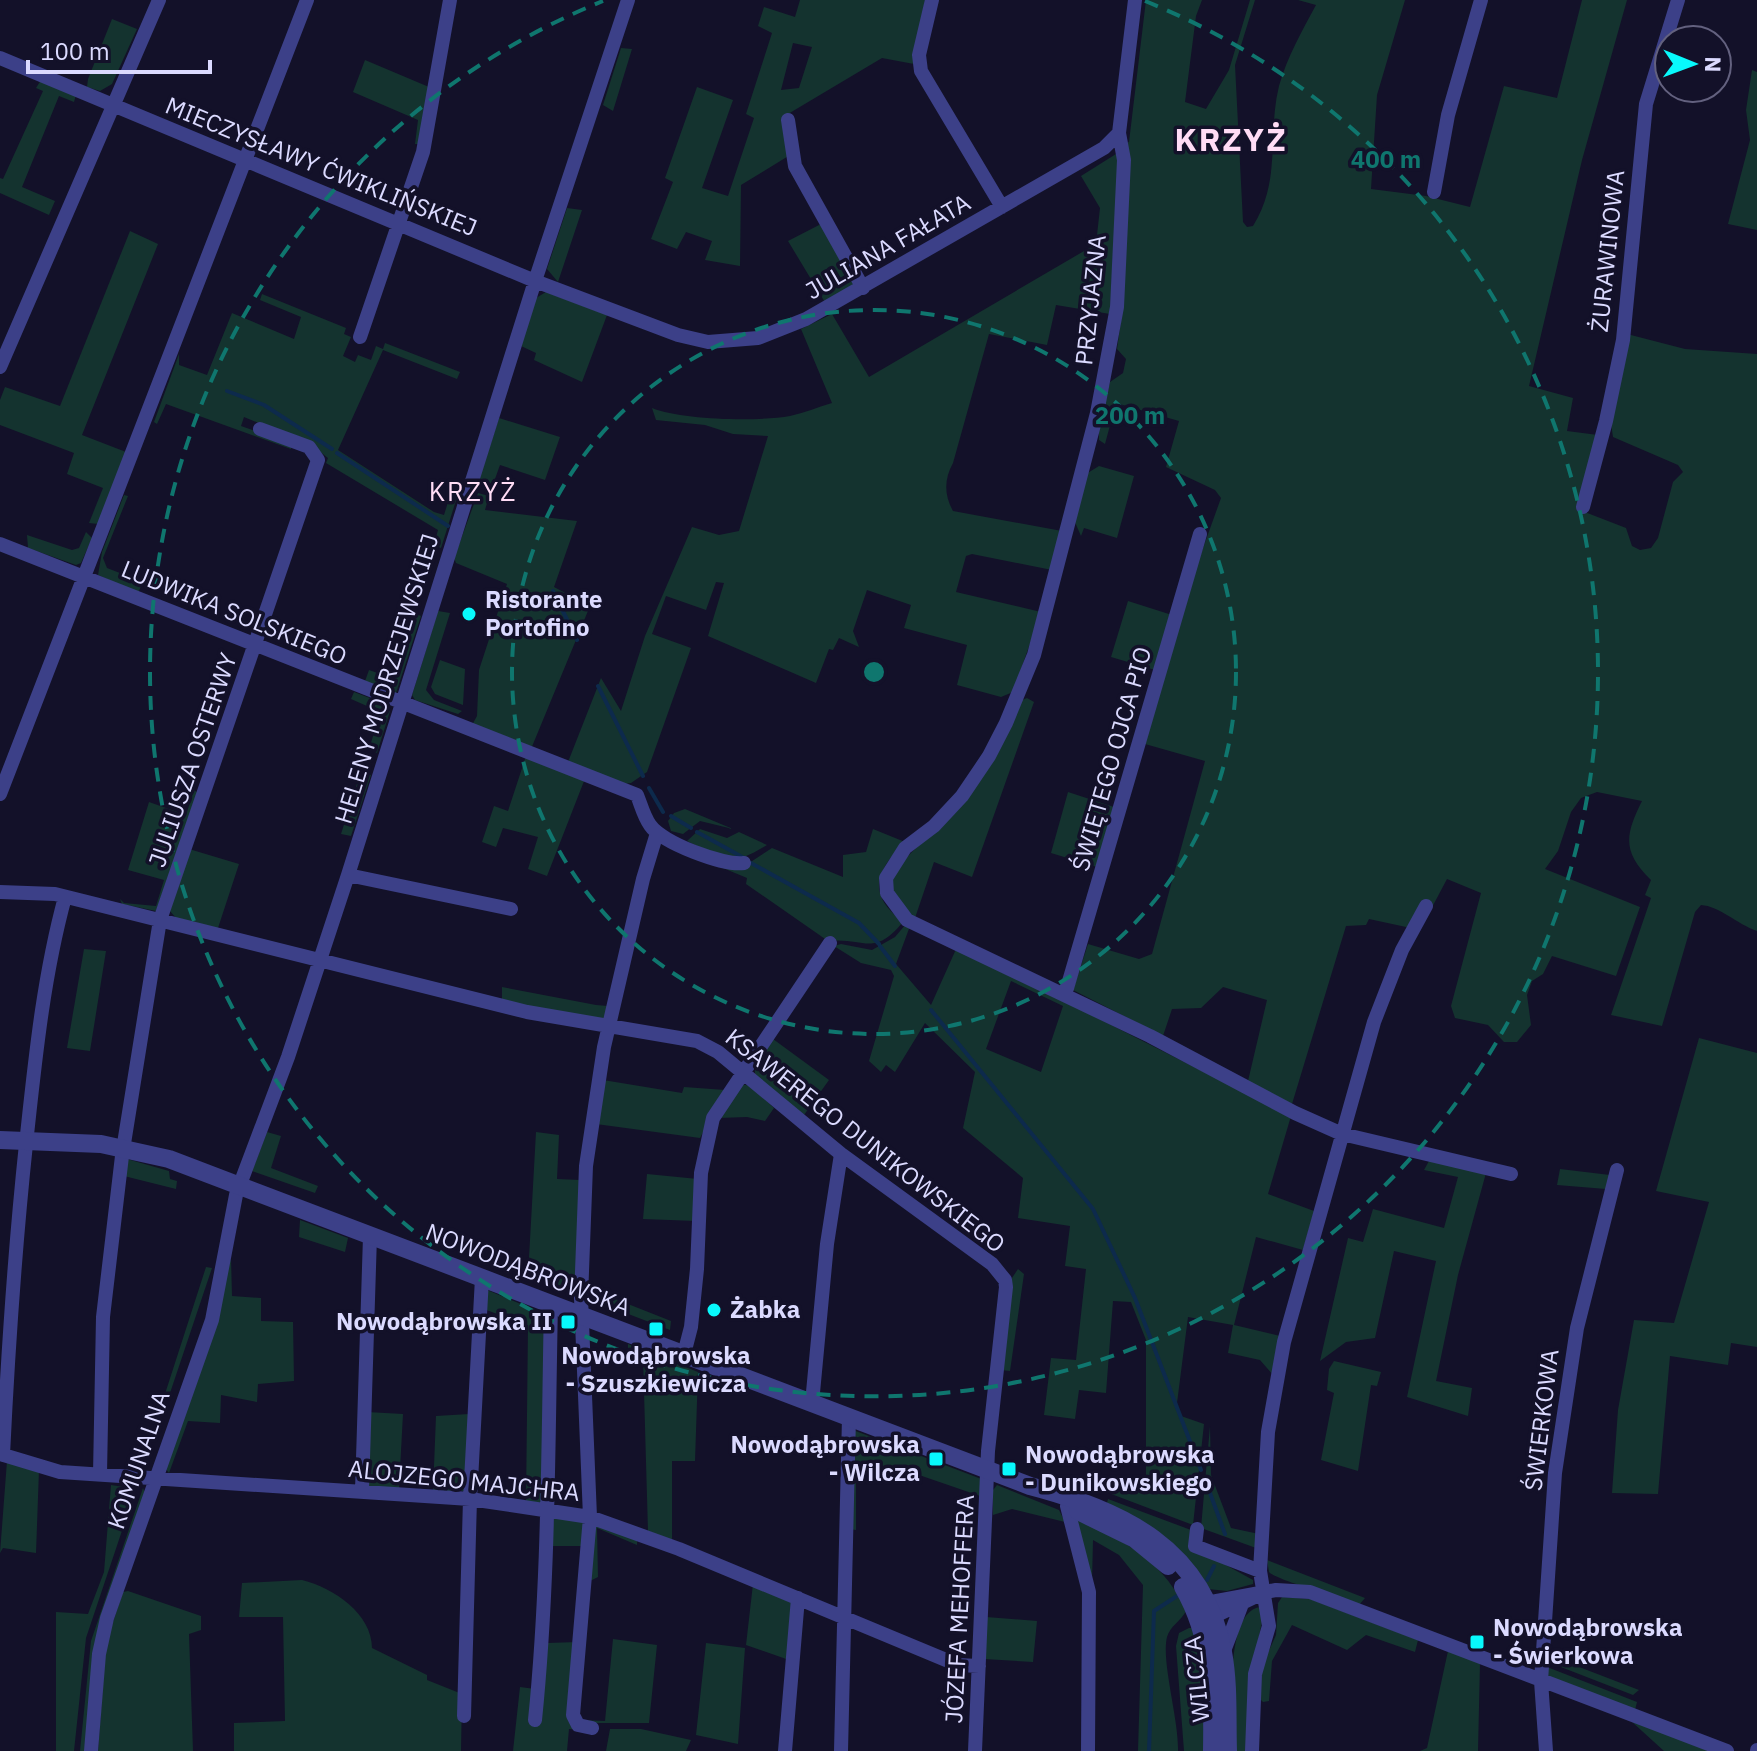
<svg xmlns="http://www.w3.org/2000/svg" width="1757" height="1751" viewBox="0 0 1757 1751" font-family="'IBM Plex Sans',sans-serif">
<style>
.green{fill:#14332f;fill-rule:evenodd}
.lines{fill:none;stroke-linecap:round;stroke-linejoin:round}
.stream{stroke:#0d2a4c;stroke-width:4}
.minor{stroke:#3c4088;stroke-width:14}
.tertiary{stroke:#3c4088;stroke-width:18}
.ring{fill:none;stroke:#0f766e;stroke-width:4;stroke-dasharray:14 10}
.poi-dot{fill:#08f9fc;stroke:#131129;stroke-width:3}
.labels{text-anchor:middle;stroke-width:7;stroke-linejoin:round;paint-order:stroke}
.street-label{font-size:24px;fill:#dbdaff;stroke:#131129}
.poi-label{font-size:24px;font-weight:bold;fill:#dbdaff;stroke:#131129;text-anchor:start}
.neighbourhood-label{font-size:26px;letter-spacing:2px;fill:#ffdcf5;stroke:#131129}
.district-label{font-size:32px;font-weight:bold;letter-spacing:2px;fill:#ffdcf5;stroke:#131129}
.centre{fill:#0f766e;stroke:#131129;stroke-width:4}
.ring-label{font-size:24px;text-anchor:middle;font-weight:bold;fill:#0f766e;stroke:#131129;stroke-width:7;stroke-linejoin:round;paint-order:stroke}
</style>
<rect width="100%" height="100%" fill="#131129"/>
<path class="green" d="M800,0H925L914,64L882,58L788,114L790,155L741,185L740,266L705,260L712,241L686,232L677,249L651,239L673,182L665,178L697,87L733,100L702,188L728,196L754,118L746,114L772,33L758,26L764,7L795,17ZM793,43L812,47L799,88L781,90Z
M1146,0H1202L1196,16L1185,102L1206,109L1229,70L1250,0H1255L1235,65L1243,222L1247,227L1253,226C1282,179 1267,135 1279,86C1287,57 1302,31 1316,5L1298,0H1405L1377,95L1371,189L1426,196L1470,207L1504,86L1557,98L1582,0H1627L1582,160L1529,386L1573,398L1567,431L1598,435L1577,509L1626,528L1632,546L1640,550L1651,548L1658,538L1673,482L1683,472L1678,465L1613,437L1611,424L1627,334L1685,349L1757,354V931C1737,924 1719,906 1701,905L1695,912L1662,1026L1611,1015L1651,898L1645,895L1651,880C1622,852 1625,835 1642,801L1597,792L1581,798L1571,812L1558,851L1545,869L1640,907L1616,976L1552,956L1543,974L1532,981L1527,995L1531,1025L1517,1042H1504L1488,1025L1455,1018L1451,1006L1481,893L1447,879L1420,930L1369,919L1366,925L1346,926L1292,1104L1248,1081L1267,1000L1223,987L1201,1008L1172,1009L1163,1036L1073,990L1088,944L1139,959L1152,954L1205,761L1145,744L1198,562L1221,498L1215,490L1166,467L1179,421L1116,403L1105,444L1099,440V428L1110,382L1123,373L1126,359L1117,349L1123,306L1126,143L1129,142Z
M112,19L137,29L112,84L100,91L87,87L88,79Z
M621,48L632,49L613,111L603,105Z
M365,60L429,87L421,144H415L418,120L353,92Z
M1752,70L1757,72V230L1728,224L1750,140L1746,110Z
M41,80L76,95L74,102L59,96L22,187L55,201L49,215L0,193V178L3,179L43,91L36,88Z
M1116,154L1118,161L1110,314L1056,305L1047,345L989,334L953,463C944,479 944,495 953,511L1062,531L1052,570L972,554L966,556L956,592L1041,612L1013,692L1001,697L957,685L967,645L904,628L911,605L867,590L853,631L859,647L839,638L833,650L829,649L816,683L708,636L724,583L716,582L706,610L666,596L652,634L691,648L647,772L631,783L623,784L568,762L601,678L621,711L645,636L692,527L719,535L739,531L768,436L733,434L705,425L656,420L652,408C682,420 757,422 790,416C804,413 818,407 832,403L801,329L832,314L869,377L1096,244L1100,208L1081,176Z
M567,208L582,210L558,282L547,269Z
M821,224L853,282V287L826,304L788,241Z
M130,231L158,244L82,435L126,452L98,524L89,523L103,488L67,474L74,453L0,425V400L5,387L60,406Z
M546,292L607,315L582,382L534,360L536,353L521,346L536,298Z
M262,294L346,328L344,334L351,337L343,356L355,362L358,355L371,360L376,346L383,349L385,343L460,372L457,379L383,350L338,450L434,512L444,515L452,489L459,491L441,548L434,545L438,530L326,463L328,458L310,444L244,417L241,426L292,444L291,449L166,404L157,424L154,422L179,354V365L207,375L232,313L294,339L301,317L260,300Z
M499,418L560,437L545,480L500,465L491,490L480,486L478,482Z
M1099,466L1134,476L1117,538L1084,528L1081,536L1074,520L1086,474Z
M478,493L489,496L485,510L577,521L554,587L590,606L531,749L472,725L477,716L479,670L507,584L456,563L454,558Z
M124,495L128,496L103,558L107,568L143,582L138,593L98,575L102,552Z
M86,532L92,538L81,563L76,565L28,548L27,535L72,550L79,548Z
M1128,601L1172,615L1155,670L1111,657Z
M438,611L450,613L426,690L434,700L462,711L458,714L415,700L412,695Z
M412,612L421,616L396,693L364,684L369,670L386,676L393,673Z
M440,660L465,669L463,705L435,694L431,687Z
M354,692L383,703L390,711L377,753L369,749L379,717L376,710L351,699Z
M1027,698L1034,702L972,877L934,862L915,918L904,911L890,887L895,869L927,837L1022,700Z
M527,753L586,776L547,876L528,869L538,837L503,828L496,847L482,842L494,806L508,811Z
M361,771L371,775L351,836L341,834Z
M194,790L198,793L156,911L122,904L120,899L124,903L156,906L164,880L128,870L149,802L186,815Z
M1068,792L1117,808L1097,867L1051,853Z
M685,809L733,829L700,821L683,834L671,831L668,821L674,813Z
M700,829L727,838L739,832L767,845C728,869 725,859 687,841Z
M873,829L905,842C877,870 865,893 903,922C873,958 865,937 828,941L746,884L747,878L658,841L743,867L772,848L843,877V855L866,852Z
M189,849L239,864L218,928L176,918L170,911Z
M906,924L910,926L896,964L931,1005L957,947L1291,1116L1268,1194L1314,1211L1303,1250L1256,1237L1234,1325L1280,1336L1273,1375L1260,1360L1228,1353L1233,1325L1188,1317L1177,1403L1181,1416L1204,1424L1193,1525L1106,1492L1108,1478L1146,1491V1340L1131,1302L1113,1301L1106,1393L1079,1390L1075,1419L1044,1415L1051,1358L1076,1360L1086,1269L1065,1266L1070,1226L1018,1218L1023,1178L963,1128L975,1072L925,1023L895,1072L886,1065L881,1072L869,1061L894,976L891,970L861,963L834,946L841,944L872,950L895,937ZM1011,981L1063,1006L1041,1072L986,1049Z
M84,949L106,951L90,1051L67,1048Z
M502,987L596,1005L608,1006L603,1021L502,1001Z
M1699,1038L1757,1053V1347L1731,1343L1728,1365L1670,1356L1658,1494L1612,1493L1618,1410L1634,1320L1674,1323L1709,1202L1656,1191Z
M773,1039L829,1080L804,1115L755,1077V1065Z
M603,1080L682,1093L684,1087L725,1090L700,1138L596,1124Z
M741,1084L751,1086L774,1108L765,1121L747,1117L718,1118Z
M267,1132L281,1136L271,1168L318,1186L315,1193L252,1171Z
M536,1132L559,1135L557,1179L580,1180L575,1292L528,1276Z
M127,1159L169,1171L170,1179L177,1181L176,1189L124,1176Z
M1429,1161L1486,1173L1458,1275L1436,1381L1472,1388L1468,1416L1407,1397L1436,1261L1394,1251L1375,1338L1346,1342L1320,1361L1348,1238L1363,1242L1373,1209L1444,1228L1458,1177L1424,1170Z
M1560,1169L1610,1175L1606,1189L1557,1185Z
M647,1174L698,1179L696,1221L643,1219Z
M300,1220L348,1238L345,1252L299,1237Z
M231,1258L232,1296L261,1298V1321L293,1322L294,1381L258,1384L257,1402L221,1395L220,1423L188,1421L169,1473L166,1469Z
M206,1267L212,1268L168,1399L164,1397Z
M1018,1269L1024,1274L1010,1371L1001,1370L1012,1278Z
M585,1287L671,1321L670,1330L584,1297Z
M487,1290L545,1314L542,1503L526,1501L528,1326L484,1309Z
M628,1344L698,1372L695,1461H672V1540L648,1531L643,1357L628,1351Z
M1334,1361L1381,1372L1377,1386L1371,1385L1358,1471L1321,1460L1334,1393L1327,1390L1329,1369Z
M367,1412L403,1414L399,1488L369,1486Z
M469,1414L465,1491H433L436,1416Z
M1210,1426L1211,1475L1231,1528L1259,1534L1256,1548L1201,1528Z
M853,1430L984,1480L983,1497L922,1476L921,1483L856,1478V1530L849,1529Z
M7,1461L39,1470L36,1553L3,1548L0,1553Z
M111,1485L136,1489L86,1638L74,1751H56V1612L88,1614L104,1572Z
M997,1485L1059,1510L1065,1522L1012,1509L993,1515V1490Z
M143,1488L145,1493L100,1624L85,1751H80L91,1641Z
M1108,1499L1191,1530L1224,1564L1253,1580V1584L1227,1591L1208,1589L1107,1503Z
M554,1517L583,1521L586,1546H550Z
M1076,1519C1123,1539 1165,1562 1186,1611C1181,1621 1170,1626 1167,1637C1161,1661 1179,1720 1178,1751H1138L1143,1585L1119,1555L1093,1540L1092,1582Z
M595,1525L637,1538V1545L597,1528L598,1577L590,1581L579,1720L605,1721L613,1639L657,1645L649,1723H581L576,1713Z
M1267,1560L1365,1598L1359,1605C1344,1599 1274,1579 1269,1572Z
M302,1580C334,1588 372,1614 372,1648L427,1675V1680L462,1694L461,1751H234V1723L285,1721L283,1617H239L242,1583Z
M753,1584L794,1602L789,1660L746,1645Z
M128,1591L201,1616V1630L189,1634L193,1751H98L106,1643L123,1592Z
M1282,1597L1310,1599L1418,1640L1415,1652L1366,1635L1347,1650L1292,1625L1272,1661L1269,1701L1263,1702L1260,1699L1262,1666L1276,1635L1278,1603Z
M1261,1607L1264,1611L1257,1647L1248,1751H1234C1233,1722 1222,1610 1261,1607Z
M986,1617L1037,1621L1033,1662L984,1659Z
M1189,1628H1196L1200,1635L1206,1751H1184L1176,1646L1179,1633Z
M578,1642L579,1730L569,1729L567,1751H513L520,1687L535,1689L547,1643Z
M706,1643L745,1648L738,1744L696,1735Z
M1448,1651L1480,1663L1478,1751H1420L1427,1748Z
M1548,1655L1639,1690L1633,1695L1548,1662Z
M1547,1667L1637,1702L1635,1710L1548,1677Z
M1631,1721L1711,1751H1664Z
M610,1729H641L691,1740L686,1751H606Z"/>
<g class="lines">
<path class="stream" d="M227,391L264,405L332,449
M337,453L448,526
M553,591L577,640
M598,686L643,776
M649,788L663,812
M671,816L691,828
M697,832L744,858
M751,863L859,923L879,944
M880,946L895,966
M931,1010L1093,1209L1135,1298L1201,1470
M1206,1482L1225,1534
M1207,1580L1214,1566
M1149,1751L1154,1611L1177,1596"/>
<path class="minor" d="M932,0L919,55L921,71L1002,207
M1135,0L1119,133L1124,160L1117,307L1097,413L1034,655L1006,723L989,756L962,796L934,826L905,848L886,878L887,893L907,920L1150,1036L1295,1113L1342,1134L1511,1174
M0,58L535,281L678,335L708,342L758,338L806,319L1104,148L1119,133
M788,120L795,166L863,288
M1434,192L1448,115L1481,0
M360,337L423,152L450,0
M0,367L159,0
M1583,507L1606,421L1623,340L1646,104L1678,0
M0,544L637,795C641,805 644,817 650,825C662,843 724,866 744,863
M0,794L307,0
M348,875L511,909
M0,892L55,894L527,1012L697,1041L718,1052L841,1154L992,1264L1005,1280L1006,1287L988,1451L975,1751
M1065,995L1200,534
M684,1354L691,1327L697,1269L701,1173L713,1118L830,943
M812,1403L827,1244L841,1154
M0,1454L60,1472L470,1499L590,1517L679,1549L958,1665L979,1666
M3,1455C8,1351 15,1248 26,1144C35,1061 43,978 65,897
M100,1474L103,1317L122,1156L160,920L318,460L309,447L260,429
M362,1490L370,1236
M1067,1506L1089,1592L1088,1751
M1197,1529L1195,1546L1260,1571
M1265,1592L1213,1617L1199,1616L1206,1603L1276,1590L1310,1592L1727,1751
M1224,1651L1242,1604
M464,1716L470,1499L482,1278
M535,1720C549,1582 548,1443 551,1304
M592,1728L578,1725L573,1715L590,1517L581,1298L586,1166L604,1047L643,879L657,833
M91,1751L99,1654L107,1618L212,1320L236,1195L288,1057L348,875L535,281L628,0
M785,1751L798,1598
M841,1751L849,1417
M1252,1751L1255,1674L1269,1626L1260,1571L1268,1432L1284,1342L1374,1022L1402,950L1426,906
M1546,1751L1541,1681L1555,1473L1577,1328L1617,1170
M1757,1751V1750"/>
<path class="tertiary" d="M0,1140L101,1144L169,1159L1030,1486C1122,1510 1204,1548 1223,1652C1229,1684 1227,1719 1228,1751
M1078,1511L1135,1539L1168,1566
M1183,1587C1213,1639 1213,1693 1212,1751"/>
</g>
<g class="ring">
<circle cx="874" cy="672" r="362"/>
<path d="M1145 1A724 724 0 1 1 603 1"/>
</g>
<g class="poi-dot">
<circle cx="469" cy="614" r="8"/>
<circle cx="714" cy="1310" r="8"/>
<rect x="560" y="1314" width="16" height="16" rx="4"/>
<rect x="648" y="1321" width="16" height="16" rx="4"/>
<rect x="928" y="1451" width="16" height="16" rx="4"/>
<rect x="1001" y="1461" width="16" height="16" rx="4"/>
<rect x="1469" y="1634" width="16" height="16" rx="4"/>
</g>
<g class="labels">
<g class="street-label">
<text transform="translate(321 167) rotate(22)" y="8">MIECZYSŁAWY ĆWIKLIŃSKIEJ</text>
<text transform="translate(888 247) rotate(-30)" y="8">JULIANA FAŁATA</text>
<text transform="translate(1608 251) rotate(-84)" y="8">ŻURAWINOWA</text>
<text transform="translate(1091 300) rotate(-84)" y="8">PRZYJAZNA</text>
<text transform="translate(234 613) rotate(22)" y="8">LUDWIKA SOLSKIEGO</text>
<text transform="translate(387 679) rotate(-73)" y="8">HELENY MODRZEJEWSKIEJ</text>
<text transform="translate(1112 759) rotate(-74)" y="8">ŚWIĘTEGO OJCA PIO</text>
<text transform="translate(193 760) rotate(-71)" y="8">JULIUSZA OSTERWY</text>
<text transform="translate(865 1141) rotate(38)" y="8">KSAWEREGO DUNIKOWSKIEGO</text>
<text transform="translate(528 1270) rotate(21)" y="8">NOWODĄBROWSKA</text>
<text transform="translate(1542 1420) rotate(-83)" y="8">ŚWIERKOWA</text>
<text transform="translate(139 1460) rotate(-71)" y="8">KOMUNALNA</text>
<text transform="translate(464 1481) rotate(6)" y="8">ALOJZEGO MAJCHRA</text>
<text transform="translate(960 1609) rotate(-87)" y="8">JÓZEFA MEHOFFERA</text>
<text transform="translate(1197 1679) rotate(-96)" y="8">WILCZA</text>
</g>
<g class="poi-label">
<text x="485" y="608">Ristorante<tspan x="485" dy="28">Portofino</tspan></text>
<text x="730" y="1318">Żabka</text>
<text x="552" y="1330" text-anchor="end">Nowodąbrowska II</text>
<text x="656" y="1364" text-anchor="middle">Nowodąbrowska<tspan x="656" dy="28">- Szuszkiewicza</tspan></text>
<text x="920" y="1453" text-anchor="end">Nowodąbrowska<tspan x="920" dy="28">- Wilcza</tspan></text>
<text x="1025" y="1463">Nowodąbrowska<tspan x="1025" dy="28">- Dunikowskiego</tspan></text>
<text x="1493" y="1636">Nowodąbrowska<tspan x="1493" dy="28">- Świerkowa</tspan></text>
</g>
<g class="neighbourhood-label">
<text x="473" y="501">KRZYŻ</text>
</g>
<g class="district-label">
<text x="1231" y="151">KRZYŻ</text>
</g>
</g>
<circle cx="874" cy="672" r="12" class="centre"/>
<g class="ring-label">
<text x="1386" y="168">400 m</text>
<text x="1130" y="424">200 m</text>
</g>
<g transform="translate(1693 64) rotate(91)"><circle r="38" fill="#131129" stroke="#63617f" stroke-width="2"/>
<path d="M0-6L14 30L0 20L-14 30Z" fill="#08f9fc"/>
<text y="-12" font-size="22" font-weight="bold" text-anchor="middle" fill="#dbdaff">N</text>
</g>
<path d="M28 60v12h182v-12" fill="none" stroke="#dbdaff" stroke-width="4"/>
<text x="40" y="60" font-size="24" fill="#dbdaff" stroke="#131129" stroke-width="6" paint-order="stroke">100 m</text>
</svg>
